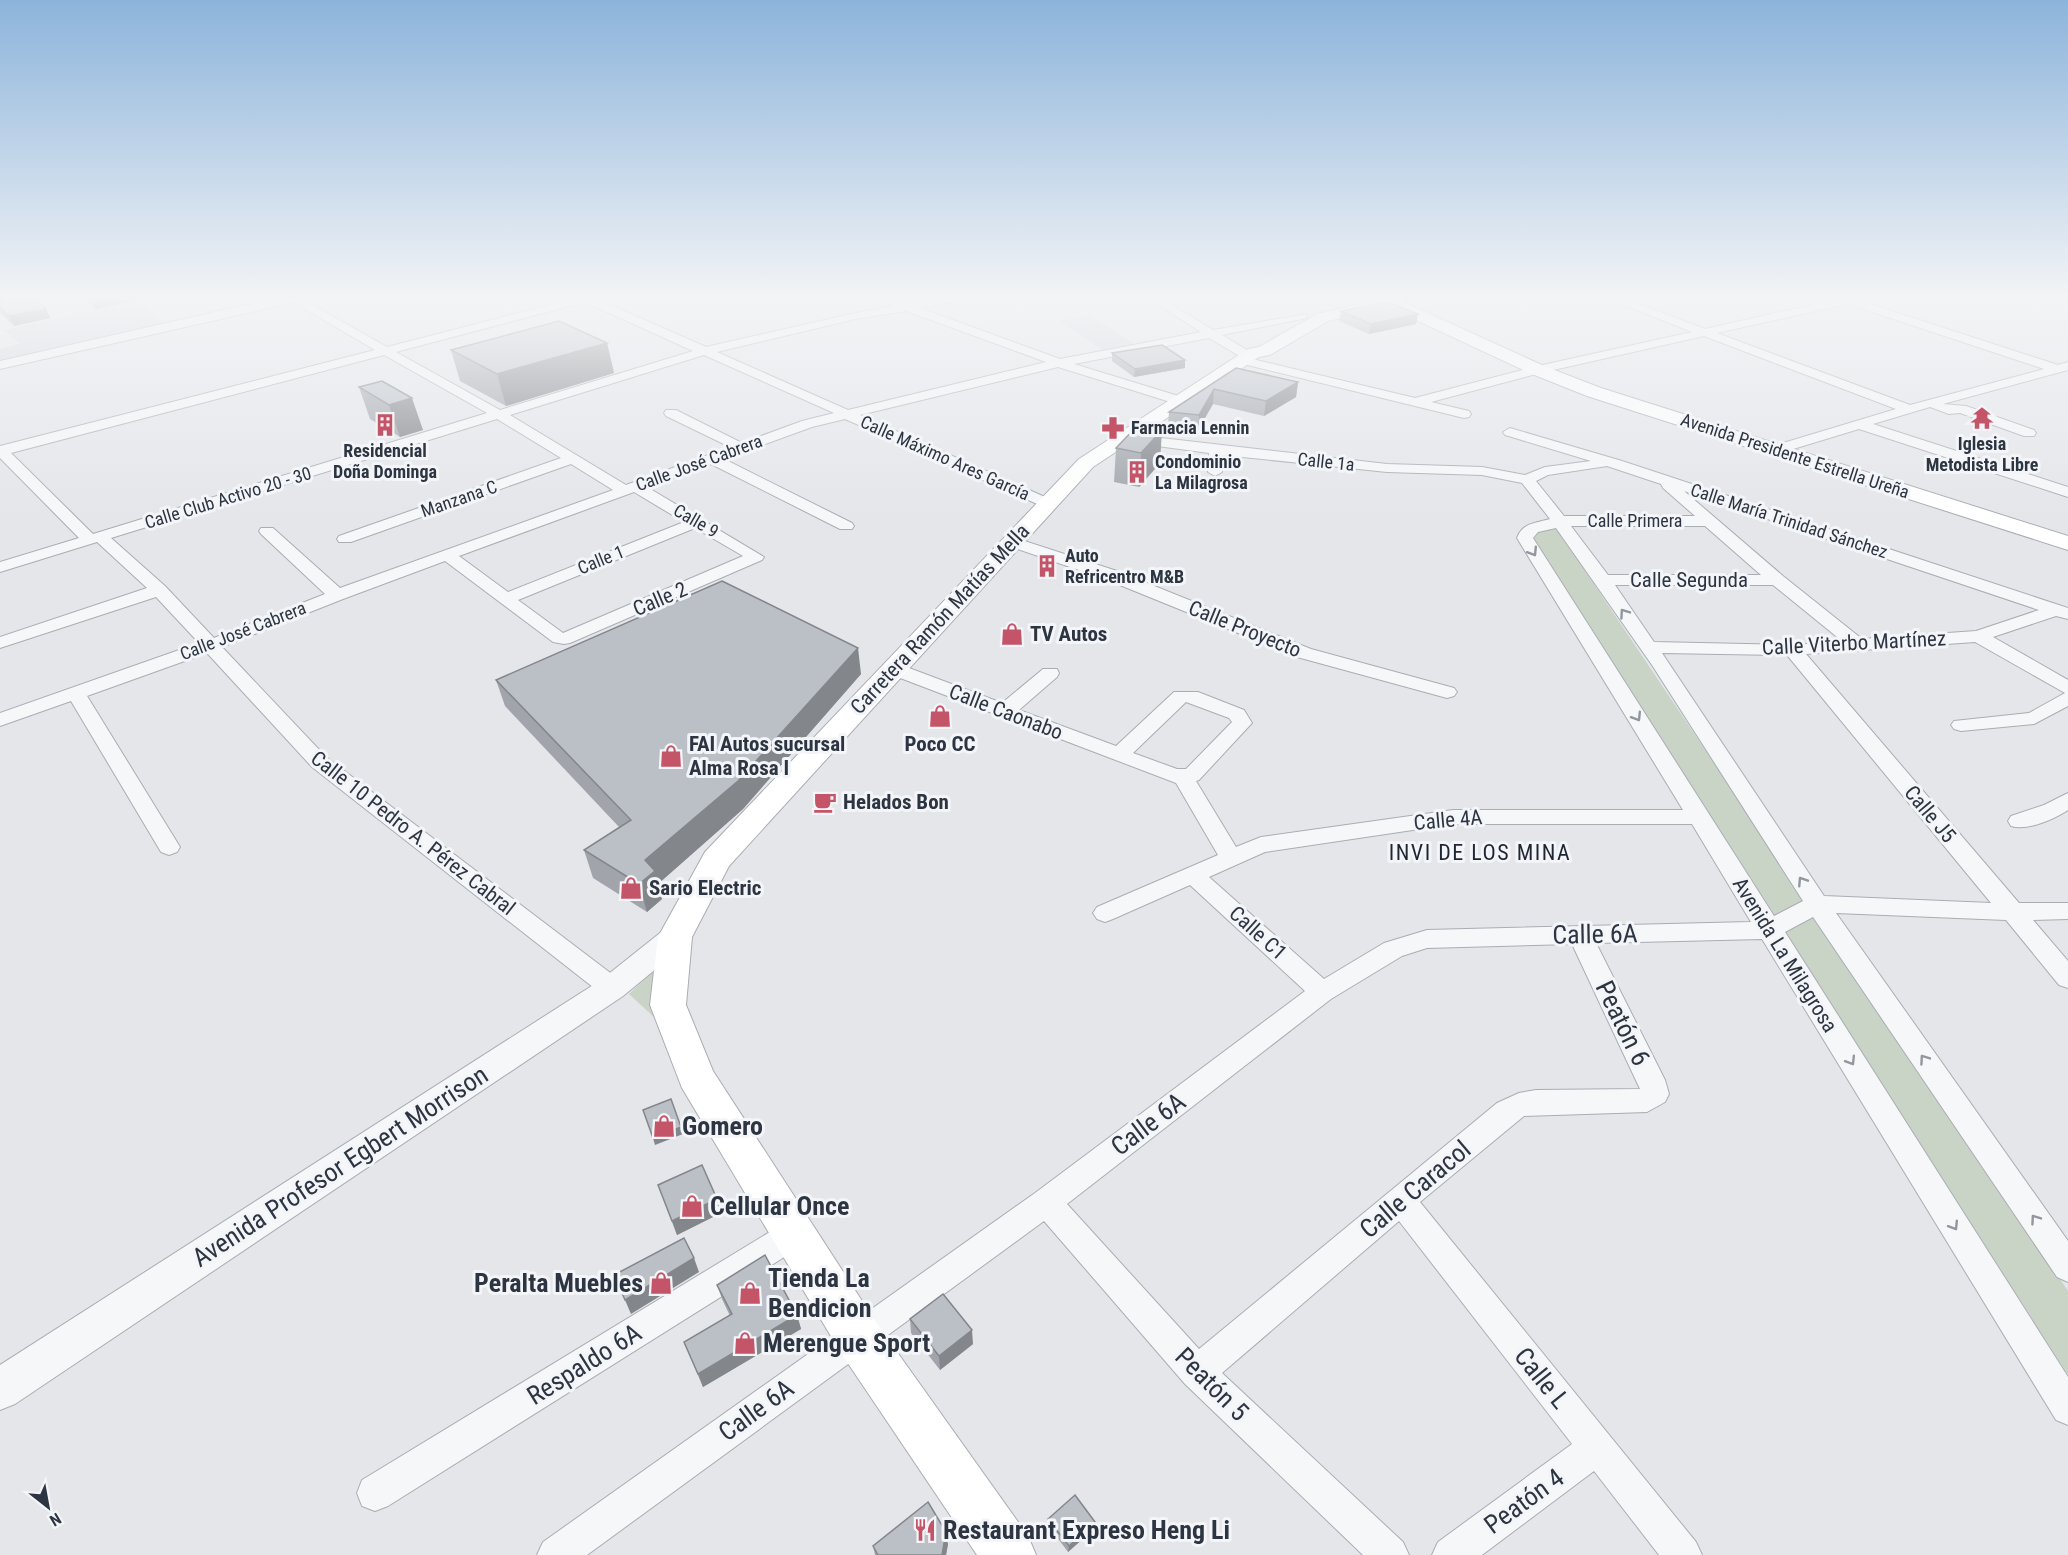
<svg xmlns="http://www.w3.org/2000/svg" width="2068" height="1555" viewBox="0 0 2068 1555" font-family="'Roboto Condensed',sans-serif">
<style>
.built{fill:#d2d6dc}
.green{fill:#c9d4c6}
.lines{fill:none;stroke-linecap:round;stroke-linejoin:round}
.minor-casing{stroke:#a9adb4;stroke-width:2}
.tertiary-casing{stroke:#a9adb4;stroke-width:2}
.secondary-casing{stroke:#a9adb4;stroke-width:2}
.minor{fill:#f6f7f9;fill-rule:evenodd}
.tertiary{fill:#f6f7f9;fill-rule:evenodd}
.secondary{fill:#fff;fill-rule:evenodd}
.wall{fill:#a1a5ab}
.shaded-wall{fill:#83868b}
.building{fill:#bbc0c7;stroke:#83868b;stroke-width:1.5}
.oneway{stroke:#92969e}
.labels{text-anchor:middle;stroke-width:6;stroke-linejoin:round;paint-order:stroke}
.far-poi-label{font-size:18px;font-weight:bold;fill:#2d3542;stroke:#f3f5f8;text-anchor:start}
.far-street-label{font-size:18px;fill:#2d3542;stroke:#f3f5f8}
.street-label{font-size:21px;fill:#2d3542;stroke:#f3f5f8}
.poi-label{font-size:21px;font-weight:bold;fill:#2d3542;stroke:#f3f5f8;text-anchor:start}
.neighbourhood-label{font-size:22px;letter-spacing:1.5px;fill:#1f2633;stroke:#f3f5f8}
.near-street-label{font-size:26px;fill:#2d3542;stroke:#f3f5f8}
.near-poi-label{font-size:26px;font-weight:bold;fill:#2d3542;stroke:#f3f5f8;text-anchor:start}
</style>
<rect width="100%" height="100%" fill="#e4e6ea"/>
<path class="built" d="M135,302L165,323L0,361V349L20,344L4,330Z
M1090,316L1135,344L1103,350L1059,321Z"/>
<path class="green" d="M1557,529L2068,1291V1375L1534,539L1540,531Z
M663,962L656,1019L629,994Z"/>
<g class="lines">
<g class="minor-casing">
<path id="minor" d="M281,295H295L387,347L577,298L578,295H606L597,299L706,347L856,313L893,306L868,295H884L908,304L957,295H984L920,308L1060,359L1201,332L1143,295H1156L1213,330L1307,314V318L1222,335L1252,353V359L1415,398L1538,366L1692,332L1599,295H1615L1705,329L1855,295H1877L1861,301L2058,365L2068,362V370L1943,404L1966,406L2034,430L2036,433L2034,436H2024L1960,413L1949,414L1930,407L1873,424L2068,487V497L1859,429L1780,453H1770L1768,450L1770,447L1896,409L1704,336L1540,373L1431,402L1469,411L1471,414L1469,417L1464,418L1239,363L1237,360L1241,357L1209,338L1074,364L1185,398L1187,401L1185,404L1180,405L1058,367L860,415L1054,501L1057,504L1054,507H1044L845,419L812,427L724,459L852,523L854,526L852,529H840L711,464L647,487L764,557L762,560L570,643L564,644L553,642L445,561L343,599L222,647L326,757L621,981L625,988L621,995L612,998L603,995L312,767L207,653L87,696L180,847L177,852L169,855L161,852L71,701L0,726V713L199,643L156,597L0,648V637L147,588L97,542L0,572V562L79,538L0,458V446L375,350ZM585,302L693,351L500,410L396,352ZM1848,304L2044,369L1910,405L1717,333ZM906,311L1046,362L848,410L717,352L856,319ZM384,355L487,413L93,534L11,453ZM704,355L834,413L802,421L742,443L676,410H666L664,413L666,416L730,447L626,485L510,415ZM497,419L561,458L339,536L337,539L339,542H351L571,464L613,490L340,588L273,528H261L259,531L261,534L325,594L214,638L165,586L111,538ZM634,492L684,522L508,592L459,556ZM695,528L743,556L563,633L518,600Z
M1406,295H1429L1390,305L1384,302Z
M2051,295H2068V302L2052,297Z
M1510,428L1622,461L2068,608V619L2056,616L1993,637L2068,680V706L2034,724L1961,731L1954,729L1951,725L1954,721L2029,713L2065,693L1975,642L1806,654L2019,903H2068V919L2033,920L2068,961V988L2059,985L2006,920L1836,913L2068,1241V1282L2057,1277L1813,917L1785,932L2068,1377V1425L2056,1420L1762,939L1596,943L1665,1080L1669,1094L1665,1102L1647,1112L1524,1116L1420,1202L1696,1542L1702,1555H1659L1594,1471L1482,1555H1432L1438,1542L1572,1444L1399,1221L1222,1373L1403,1542L1409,1555H1363L1185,1384L1044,1221L587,1555H537L543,1542L1035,1193L1305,991L1190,885L1113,919L1105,922L1097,919L1093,913L1097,907L1218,855L1176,783L887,673L885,669L887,665H901L1002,703L1043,669H1057L1059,673L1057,677L1019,710L1116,746L1174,692H1198L1244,710L1252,723L1199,780L1196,781L1236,847L1261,837L1453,810H1683L1517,538C1522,523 1536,523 1550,519L1522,483L1482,475L1387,472L1223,455L1222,472L1215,476L1208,472L1209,453L1135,443L1128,439L1135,435L1387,464L1482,467L1525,475L1545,467L1591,461L1505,435L1503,432ZM1607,466L1661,484L1663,488L1695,516H1564L1536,481L1548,475ZM1684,491L2039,610L1976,631L1862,639L1783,576ZM1571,526H1705L1761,575H1608ZM1556,528L1652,665L1803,901L1774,916L1533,538L1538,532ZM1615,585H1773L1842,641L1792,645L1654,642ZM1662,653L1787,655L1991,903L1824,896ZM1186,702L1229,718L1232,722L1186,769H1177L1133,753ZM1453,824H1692L1751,922L1427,930L1384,943L1324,979L1209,877L1265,852ZM1572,944L1640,1089L1536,1090L1519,1093L1497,1103L1199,1349L1067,1204L1331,999L1402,956L1427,948Z
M1012,537L1117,571L1311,649L1454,688L1457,692L1454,696L1447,698L1297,657L1105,579L1006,545L1004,542L1006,539Z
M2068,793V810C2054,819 2028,831 2011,826L2008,821L2011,816L2044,805Z
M794,1220L805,1224L809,1234L805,1244L388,1506L375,1511L362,1506L357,1493L362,1480L783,1224Z"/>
</g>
<g class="tertiary-casing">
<path id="tertiary" d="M289,295H315L309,299L0,369V361Z
M675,926L685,929L690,937L685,945L623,996L15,1404L0,1410V1365L601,980L665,929Z"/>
</g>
<g class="secondary-casing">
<path id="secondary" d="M1375,295H1388L1544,366L1601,388L2068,536V550L1587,396L1532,374L1388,307L1328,321L1270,355L1259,357L1093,467L729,866L692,937L686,1005L713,1071L875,1321L1028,1536L1036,1555H977L841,1353L682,1088L650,1005L658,937L705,852L1079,459L1248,349L1259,347L1317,314L1375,301Z"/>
</g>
<use href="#minor" class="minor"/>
<use href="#tertiary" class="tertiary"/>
<use href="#secondary" class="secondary"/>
</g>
<path class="wall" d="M78,295H161L96,309Z
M0,298L46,309L50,318L14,326L0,313Z
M1341,311L1418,314L1416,324L1369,334L1339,321Z
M607,343L614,373L506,406L460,381L451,350Z
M1112,353L1185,368L1134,377L1112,361Z
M1236,368L1298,382L1296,397L1264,416L1213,404L1198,430L1168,427L1169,412Z
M382,381L423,430L400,437L370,419L359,387Z
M1137,426L1160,463L1139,487L1114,482L1116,448Z
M861,674L743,809L658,884L662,899L647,912L593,878L584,850L619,827L505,706L496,680Z
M658,1185L721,1213L677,1235Z
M717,1285L797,1315L801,1329L703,1387L684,1342L730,1316L722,1299Z
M910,1319L973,1344L940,1370L911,1333Z
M1048,1519L1095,1528L1068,1552L1048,1525Z
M948,1544L946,1555H875L873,1546Z"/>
<path class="shaded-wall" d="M90,295H161L96,309Z
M46,309L50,318L14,326L9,316Z
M1418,314L1416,324L1369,334L1371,324Z
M607,343L614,373L506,406L497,374Z
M1185,360V368L1134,377L1135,369Z
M1298,382L1296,397L1264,416L1266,401Z
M1214,389L1213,404L1198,430L1199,415Z
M412,398L423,430L400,437L389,405Z
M1162,430L1160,463L1139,487L1141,453Z
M858,648L861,674L743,809L658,884L662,899L647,912L639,884L645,860Z
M681,1127L683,1134L655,1145L653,1138Z
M717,1199L721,1213L677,1235L672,1221Z
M694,1258L699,1272L631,1314L625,1300Z
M797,1315L801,1329L703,1387L698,1374Z
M972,1330L973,1344L940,1370L939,1356Z
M1095,1522V1528L1068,1552L1069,1546Z
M946,1532L948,1544L946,1555H942Z"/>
<path class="building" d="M11,295H31L46,309L9,316L0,308V298Z
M1388,302L1418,314L1371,324L1341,311Z
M559,321L607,343L497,374L451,350Z
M1162,345L1185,360L1135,369L1112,353Z
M1236,368L1298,382L1266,401L1214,389L1199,415L1169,412Z
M382,381L412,398L389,405L359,387Z
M1137,426L1162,430L1141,453L1116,448Z
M722,581L858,648L738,781L645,860L655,871L639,884L584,850L631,820L496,680Z
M671,1099L681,1127L653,1138L643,1110Z
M702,1165L717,1199L672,1221L658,1185Z
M684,1238L694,1258L625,1300L614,1275Z
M765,1255L797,1315L698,1374L684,1342L732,1314L717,1285Z
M943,1294L972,1330L939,1356L910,1319Z
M1075,1495L1095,1522L1069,1546L1048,1519Z
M928,1502L946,1532L942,1555H878L873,1546Z"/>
<defs><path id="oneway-chevron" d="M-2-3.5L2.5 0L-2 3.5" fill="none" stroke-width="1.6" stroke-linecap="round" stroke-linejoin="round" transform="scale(1.5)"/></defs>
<g class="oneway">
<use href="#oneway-chevron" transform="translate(1533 552) rotate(58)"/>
<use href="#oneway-chevron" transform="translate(1624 613) rotate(-125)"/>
<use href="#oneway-chevron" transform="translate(1637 717) rotate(58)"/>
<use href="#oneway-chevron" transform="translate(1802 881) rotate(-123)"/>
<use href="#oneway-chevron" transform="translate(1924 1059) rotate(-125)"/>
<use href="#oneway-chevron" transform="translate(1851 1061) rotate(58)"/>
<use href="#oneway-chevron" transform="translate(2035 1219) rotate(-125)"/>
<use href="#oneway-chevron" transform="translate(1954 1226) rotate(58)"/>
</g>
<linearGradient id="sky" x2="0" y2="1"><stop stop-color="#8cb4db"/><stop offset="0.58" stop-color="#f3f4f6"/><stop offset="1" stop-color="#f3f4f6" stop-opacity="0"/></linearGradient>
<rect width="2068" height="513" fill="url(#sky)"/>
<defs>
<g id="temple-bare" transform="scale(1.8)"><path d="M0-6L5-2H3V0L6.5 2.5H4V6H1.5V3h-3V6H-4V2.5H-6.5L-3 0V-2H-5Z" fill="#c45467" stroke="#f3f5f8" stroke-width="2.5" paint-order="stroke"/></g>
<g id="building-bare" transform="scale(1.8)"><path d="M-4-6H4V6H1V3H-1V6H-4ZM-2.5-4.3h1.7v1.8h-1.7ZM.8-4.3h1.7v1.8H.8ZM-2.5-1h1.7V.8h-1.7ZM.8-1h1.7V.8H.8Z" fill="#c45467" stroke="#f3f5f8" stroke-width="2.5" paint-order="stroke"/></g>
<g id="pharmacy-bare" transform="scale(1.8)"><path d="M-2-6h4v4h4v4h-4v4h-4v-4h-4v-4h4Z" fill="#c45467" stroke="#f3f5f8" stroke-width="2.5" paint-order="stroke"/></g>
<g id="shop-bare" transform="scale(1.8)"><path d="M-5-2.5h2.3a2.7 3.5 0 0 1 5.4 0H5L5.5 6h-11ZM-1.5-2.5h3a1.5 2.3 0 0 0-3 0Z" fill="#c45467" stroke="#f3f5f8" stroke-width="2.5" paint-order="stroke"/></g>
<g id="cafe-bare" transform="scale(1.8)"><path d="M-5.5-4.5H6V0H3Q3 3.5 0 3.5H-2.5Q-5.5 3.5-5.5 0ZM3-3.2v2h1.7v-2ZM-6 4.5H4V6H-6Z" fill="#c45467" stroke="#f3f5f8" stroke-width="2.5" paint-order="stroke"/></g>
<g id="restaurant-bare" transform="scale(1.8)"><path d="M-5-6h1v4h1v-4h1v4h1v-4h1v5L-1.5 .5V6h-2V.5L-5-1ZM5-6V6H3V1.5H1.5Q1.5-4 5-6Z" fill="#c45467" stroke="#f3f5f8" stroke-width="2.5" paint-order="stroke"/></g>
</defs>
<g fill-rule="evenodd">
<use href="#temple-bare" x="1982" y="418"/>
<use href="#building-bare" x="385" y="425"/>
<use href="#pharmacy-bare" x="1113" y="428"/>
<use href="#building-bare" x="1137" y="472"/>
<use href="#building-bare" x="1047" y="566"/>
<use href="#shop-bare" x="1012" y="634"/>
<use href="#shop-bare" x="940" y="716"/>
<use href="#shop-bare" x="671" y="756"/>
<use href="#cafe-bare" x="825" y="802"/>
<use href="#shop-bare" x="631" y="888"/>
<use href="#shop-bare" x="664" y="1126"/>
<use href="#shop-bare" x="692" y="1206"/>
<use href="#shop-bare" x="661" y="1283"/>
<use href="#shop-bare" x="750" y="1293"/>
<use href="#shop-bare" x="745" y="1343"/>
<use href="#restaurant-bare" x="925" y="1530"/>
</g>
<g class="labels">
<g class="far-poi-label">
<text x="1131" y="434">Farmacia Lennin</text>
<text x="1982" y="450" text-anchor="middle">Iglesia<tspan x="1982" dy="21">Metodista Libre</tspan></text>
<text x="385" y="457" text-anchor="middle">Residencial<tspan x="385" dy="21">Doña Dominga</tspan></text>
<text x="1155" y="468">Condominio<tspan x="1155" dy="21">La Milagrosa</tspan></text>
<text x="1065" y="562">Auto<tspan x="1065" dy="21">Refricentro M&amp;B</tspan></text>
</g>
<g class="far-street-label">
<text transform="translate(1795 456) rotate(18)" y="6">Avenida Presidente Estrella Ureña</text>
<text transform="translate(945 458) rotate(24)" y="6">Calle Máximo Ares García</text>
<text transform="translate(1326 462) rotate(6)" y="6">Calle 1a</text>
<text transform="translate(699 463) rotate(-20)" y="6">Calle José Cabrera</text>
<text transform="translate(228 498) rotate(-17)" y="6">Calle Club Activo 20 - 30</text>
<text transform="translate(459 499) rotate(-19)" y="6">Manzana C</text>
<text transform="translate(696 521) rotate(30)" y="6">Calle 9</text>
<text x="1635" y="527">Calle Primera</text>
<text transform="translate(1789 521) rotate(18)" y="6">Calle María Trinidad Sánchez</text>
<text transform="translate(601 560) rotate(-22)" y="6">Calle 1</text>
<text transform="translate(243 631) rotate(-21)" y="6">Calle José Cabrera</text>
</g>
<g class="street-label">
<text x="1689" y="587">Calle Segunda</text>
<text transform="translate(660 599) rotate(-23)" y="7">Calle 2</text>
<text transform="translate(940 619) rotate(-47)" y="7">Carretera Ramón Matías Mella</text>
<text transform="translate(1245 629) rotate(22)" y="7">Calle Proyecto</text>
<text transform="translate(1854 643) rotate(-3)" y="7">Calle Viterbo Martínez</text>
<text transform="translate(1006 712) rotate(21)" y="7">Calle Caonabo</text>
<text transform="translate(1930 814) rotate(50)" y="7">Calle J5</text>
<text transform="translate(1448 820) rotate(-5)" y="7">Calle 4A</text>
<text transform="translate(413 833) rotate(38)" y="7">Calle 10 Pedro A. Pérez Cabral</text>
<text transform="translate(1258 933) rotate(42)" y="7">Calle C1</text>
<text transform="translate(1785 955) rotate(58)" y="7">Avenida La Milagrosa</text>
</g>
<g class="poi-label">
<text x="1030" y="641">TV Autos</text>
<text x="689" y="751">FAI Autos sucursal<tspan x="689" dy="24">Alma Rosa I</tspan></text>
<text x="940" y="751" text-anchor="middle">Poco CC</text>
<text x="843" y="809">Helados Bon</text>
<text x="649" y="895">Sario Electric</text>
</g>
<g class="neighbourhood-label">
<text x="1480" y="860">INVI DE LOS MINA</text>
</g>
<g class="near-street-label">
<text transform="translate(1595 934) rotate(-1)" y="9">Calle 6A</text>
<text transform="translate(1623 1023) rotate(64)" y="9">Peatón 6</text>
<text transform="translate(1148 1124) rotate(-37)" y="9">Calle 6A</text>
<text transform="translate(340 1166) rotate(-33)" y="9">Avenida Profesor Egbert Morrison</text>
<text transform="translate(1415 1189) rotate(-40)" y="9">Calle Caracol</text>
<text transform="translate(584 1364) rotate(-32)" y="9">Respaldo 6A</text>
<text transform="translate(1542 1378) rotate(51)" y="9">Calle L</text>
<text transform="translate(1212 1384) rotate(45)" y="9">Peatón 5</text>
<text transform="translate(756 1410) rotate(-36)" y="9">Calle 6A</text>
<text transform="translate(1524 1501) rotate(-36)" y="9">Peatón 4</text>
</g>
<g class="near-poi-label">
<text x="682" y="1135">Gomero</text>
<text x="710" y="1215">Cellular Once</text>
<text x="768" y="1287">Tienda La<tspan x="768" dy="30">Bendicion</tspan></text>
<text x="643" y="1292" text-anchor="end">Peralta Muebles</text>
<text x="763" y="1352">Merengue Sport</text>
<text x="943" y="1539">Restaurant Expreso Heng Li</text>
</g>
</g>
<g transform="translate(48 1507) rotate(149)" stroke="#f3f5f8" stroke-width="4.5" paint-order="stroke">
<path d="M0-4.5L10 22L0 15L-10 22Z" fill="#2d3542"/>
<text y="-9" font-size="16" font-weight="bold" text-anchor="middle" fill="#2d3542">N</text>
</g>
</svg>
